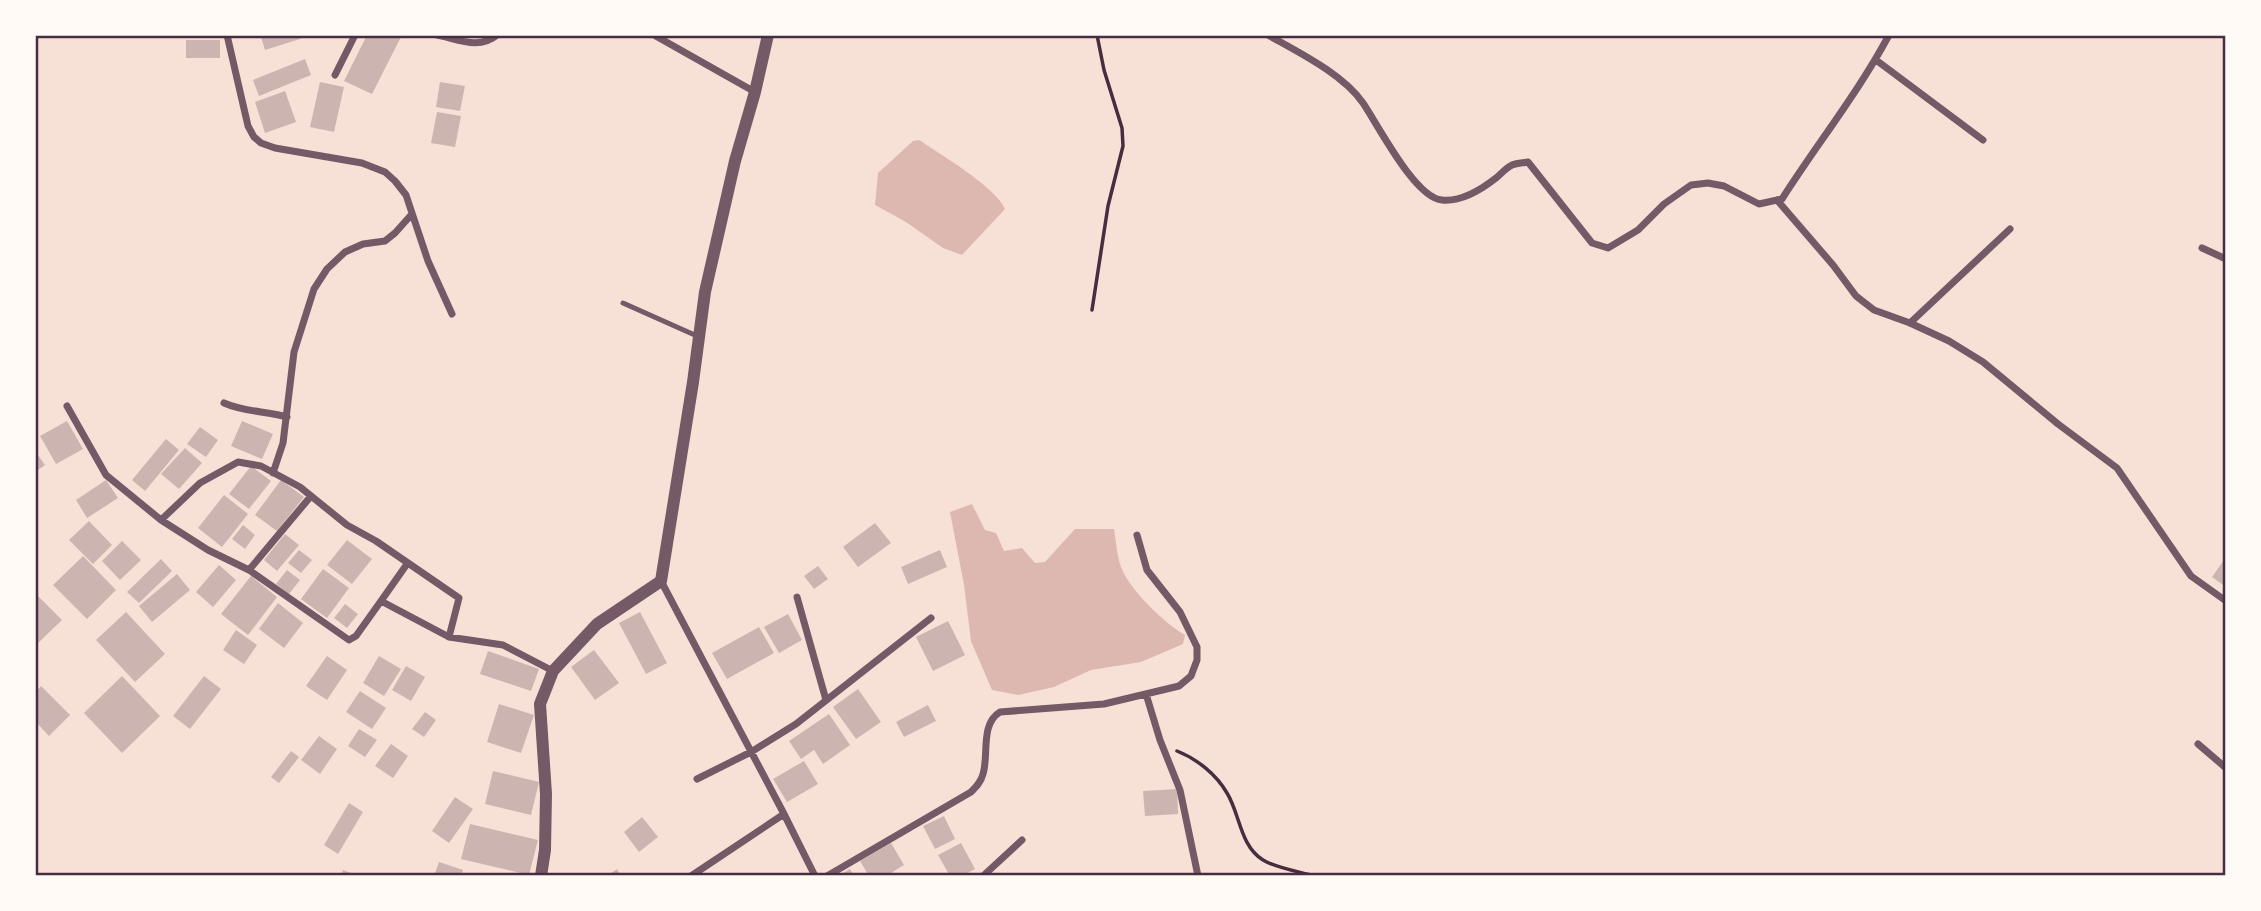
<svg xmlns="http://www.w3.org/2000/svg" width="2261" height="911" viewBox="0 0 2261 911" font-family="Manrope,sans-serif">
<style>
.water{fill:#dcb8b0}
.building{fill:#ccb4b1}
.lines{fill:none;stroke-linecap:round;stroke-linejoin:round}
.path{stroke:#4a2c40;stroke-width:3.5}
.service{stroke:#755966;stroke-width:5}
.minor{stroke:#755966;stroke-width:7}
.tertiary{stroke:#755966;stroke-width:12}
.neatline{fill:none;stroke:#4a2c40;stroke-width:2.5}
</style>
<rect width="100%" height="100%" fill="#f7e1d7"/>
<path class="water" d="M919,140C940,154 997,188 1005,209L962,255L943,248L906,222L875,205L878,173L913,141Z
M972,504L985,530L996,533L1004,551L1022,548L1035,563L1045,562L1075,529H1114C1116,541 1117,556 1121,567C1129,589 1164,623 1185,635L1183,644L1141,662L1091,670L1054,687L1018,695L992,690L971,641L964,585L950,512Z"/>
<path class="building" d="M267,35H299L300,39L265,50L261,37Z
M367,35H402L372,94L344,81Z
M186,40H220V58H186Z
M305,59L311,75L259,96L253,80Z
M320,82L344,87L334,132L310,127Z
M440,82L465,86L460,111L436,107Z
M285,91L296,122L265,133L255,102Z
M437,112L461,116L455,147L431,143Z
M67,421L83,449L56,464L40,436Z
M242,421L273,434L262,459L231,446Z
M200,427L218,440L206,457L187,444Z
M166,439L179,450L145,491L132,480Z
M185,448L202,463L179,489L161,474Z
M35,451L45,465L35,472Z
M251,466L271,481L249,509L229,494Z
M106,480L118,498L87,518L76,500Z
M281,480L304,497L277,531L255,515Z
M224,495L248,514L222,547L198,528Z
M89,521L112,545L93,564L69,540Z
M875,523L891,543L858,567L843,547Z
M243,525L255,535L245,549L232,539Z
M285,534L299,545L277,571L264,560Z
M347,540L372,559L352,584L327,565Z
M122,541L141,560L120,580L102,561Z
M299,550L312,560L301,573L288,563Z
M940,550L947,567L908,584L901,567Z
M83,556L116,590L87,619L53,585Z
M2226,557V587L2212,577Z
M161,559L172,571L139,603L127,592Z
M219,565L236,580L213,607L196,592Z
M818,566L828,579L814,589L804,576Z
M323,569L349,588L327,618L301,599Z
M287,570L300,580L289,594L276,584Z
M177,574L190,590L152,622L139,606Z
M251,576L277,597L248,635L221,614Z
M37,595L62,620L36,645L35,597Z
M278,603L303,623L284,648L259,629Z
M345,604L358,614L347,628L334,618Z
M126,612L165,654L135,682L96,640Z
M640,612L667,663L646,674L619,623Z
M788,614L802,640L779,653L764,627Z
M948,621L965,655L933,671L916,637Z
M759,627L774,653L727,679L712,653Z
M236,630L257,645L244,664L223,650Z
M594,650L619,683L595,700L571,667Z
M488,651L539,669L531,691L480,674Z
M327,656L347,670L327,700L306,686Z
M379,656L401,669L384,696L363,683Z
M406,666L425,677L411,701L392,690Z
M122,676L160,716L122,753L84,713Z
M204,676L221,689L190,729L173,716Z
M41,686L70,715L49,736L35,721V693Z
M858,689L881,722L856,739L833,707Z
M360,691L386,708L372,729L346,712Z
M499,704L534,715L521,753L487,742Z
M928,705L936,721L904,737L896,722Z
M425,712L436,720L424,737L412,729Z
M829,714L850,745L823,764L814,750L801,759L789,741Z
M359,729L377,740L365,757L348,746Z
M319,736L337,749L320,774L301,760Z
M391,744L408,756L393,778L375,766Z
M291,751L299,757L279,783L271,777Z
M804,761L818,784L787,802L773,779Z
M493,771L539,782L531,815L485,804Z
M1177,789L1178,814L1145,816L1143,791Z
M455,797L473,809L449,843L432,831Z
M349,803L363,812L338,854L324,845Z
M944,816L955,839L935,849L923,826Z
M642,817L658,837L639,852L624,832Z
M470,824L538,840L529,875L461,859Z
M891,843L904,865L886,876H869L860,861Z
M961,843L975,869L962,876H950L938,855Z
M439,862L463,870L461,876H434Z
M617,869L621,876H607Z
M850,869L854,876H838Z
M343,870L359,876H341Z"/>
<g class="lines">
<path class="path" d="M1092,310L1108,206L1123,146L1122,128L1104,70L1097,35
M1177,751C1197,759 1216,774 1227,793C1240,814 1240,846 1263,860C1276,868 1296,871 1311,875"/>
<path class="service" d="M623,303L697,336"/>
<path class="minor" d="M227,35L248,126L254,137L261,143L275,148L362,163L385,172L395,181L406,195L428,261L452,314
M437,35C458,39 479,50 497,35
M654,35L755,92
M1268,35C1298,52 1343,74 1363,103C1378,125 1415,198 1442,200C1461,202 1482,189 1496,178C1501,174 1507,167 1512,165C1517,163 1523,163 1528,162L1592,243L1608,248L1638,230L1664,204L1691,185L1708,183L1724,186L1759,204L1782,199C1817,144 1858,93 1889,35
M1876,60L1983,140
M335,75L355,35
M1777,200L1833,265L1856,296L1874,310L1910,323L1949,341L1983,362L2058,424L2117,468L2191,576L2226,601
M2202,248L2226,259
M1910,323L2010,229
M224,403C244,412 266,411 287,417
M67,406L106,475L161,520L200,483L238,462L261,466L300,487L347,525L376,541L459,598L449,637L503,645L553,671
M273,473L283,443L294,352L314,289L327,269L345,252L363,244L385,241L395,233L412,214
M311,496L249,570L349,640L356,636L381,601
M161,520L208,550L249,570
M407,564L381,601L449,637
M661,581L784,814L815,876
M797,597L826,700
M1146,694L1160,740L1180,790L1198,876
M2198,744L2226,768
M697,779L751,752L796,724L931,618
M691,876L784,814
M827,876L971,792C976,787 981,782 983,774C989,755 980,724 1000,712L1104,704L1179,686L1191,676L1197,660V647L1180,612L1147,570L1137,535
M983,876L1022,840"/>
<path class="tertiary" d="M541,876L545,850L546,794L540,704L553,671L597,624L661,581L693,382L705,292L735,161L755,92L768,35"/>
</g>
<rect width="2261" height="911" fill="none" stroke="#fffaf5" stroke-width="74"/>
<rect x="37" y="37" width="2187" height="837" class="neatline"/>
</svg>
